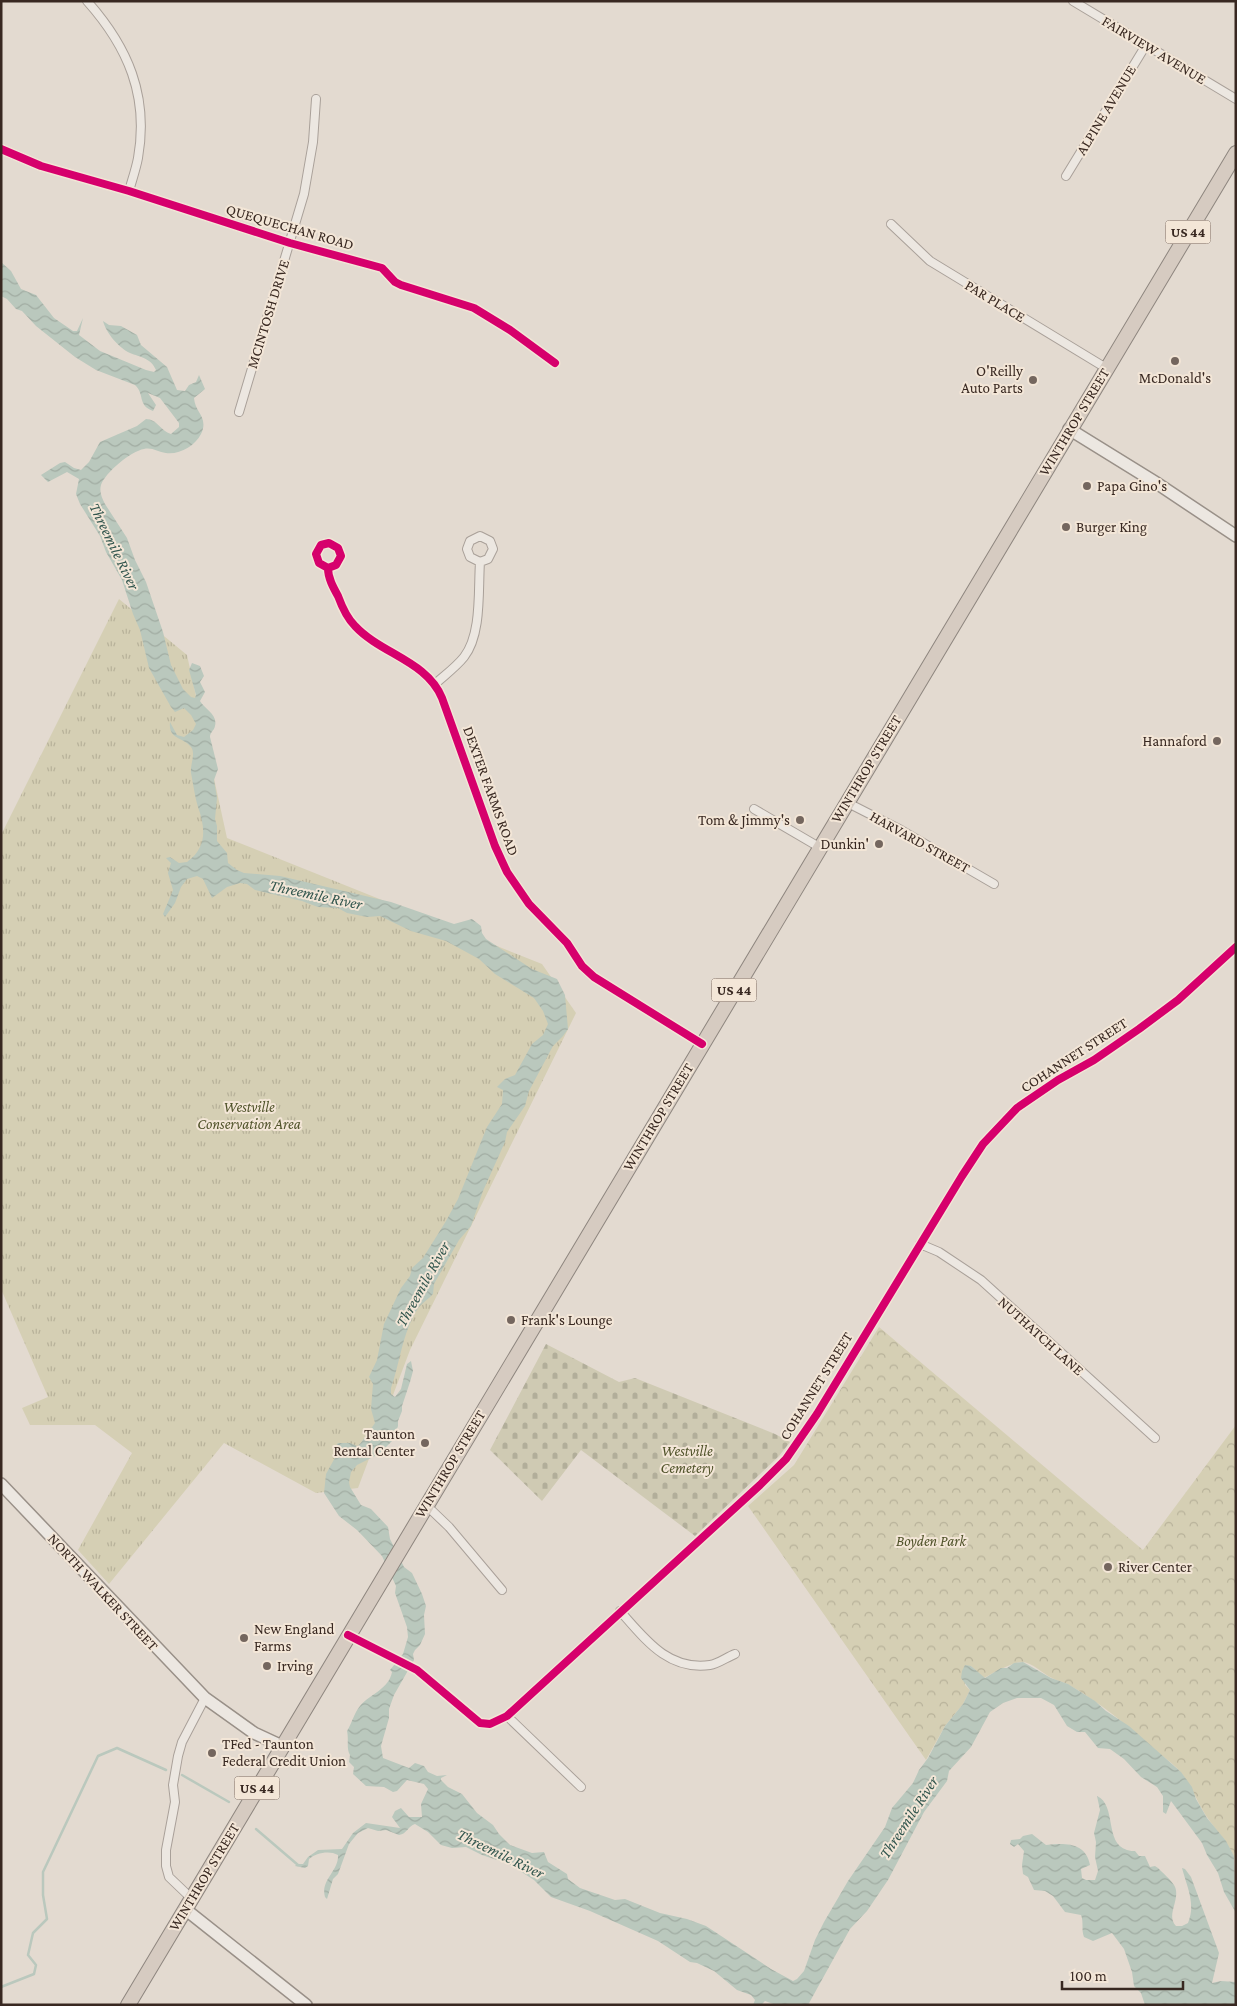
<svg xmlns="http://www.w3.org/2000/svg" width="1237" height="2006" viewBox="0 0 1237 2006" font-family="'Crimson Pro',serif">
<style>
.forest{fill:url(#forest-crowns)}
.cemetery{fill:url(#cemetery-stones)}
.park{fill:url(#park-tufts)}
.water{fill:url(#water-waves)}
.lines{fill:none;stroke-linecap:round;stroke-linejoin:round}
.stream{stroke:#bac8bd;stroke-width:2.5}
.street-casing{stroke:#a9a099;stroke-width:10}
.secondary-casing{stroke:#999088;stroke-width:14}
.highway-casing{stroke:#8e867f;stroke-width:16}
.street{stroke:#ece7e1;stroke-width:8}
.secondary{stroke:#ece7e1;stroke-width:11}
.highway{stroke:#d6cbc1;stroke-width:14}
.cycleway-casing{stroke:#f3e6d7;stroke-width:11}
.cycleway{stroke:#d6006c;stroke-width:8}
.poi-dot{fill:#74665e;stroke:#f3e6d7;stroke-width:2}
.labels{text-anchor:middle;stroke-width:4;stroke-linejoin:round;paint-order:stroke}
.shield{fill:#f3e6d7;stroke:#706158;stroke-width:1}
.shield-label{font-size:14px;font-weight:bold;fill:#382821}
.street-label{font-size:15px;fill:#382821;stroke:#f3e6d7}
.poi-label{font-size:15px;fill:#382821;stroke:#f3e6d7;text-anchor:start}
.park-label{font-size:15px;font-style:italic;fill:#4f5229;stroke:#f3e6d7}
.water-label{font-size:16px;font-style:italic;fill:#32564e;stroke:#f3e6d7}
</style>
<defs>
<pattern id="forest-crowns" width="20" height="18" patternUnits="userSpaceOnUse" patternTransform="scale(1.25)"><rect width="20" height="18" fill="#d5cfb4"/><path d="M2 6a3 3 0 1 1 6 0M12 15a3 3 0 1 1 6 0" fill="none" stroke="#b8b29a"/></pattern>
<pattern id="cemetery-stones" width="16" height="16" patternUnits="userSpaceOnUse" patternTransform="scale(1.25)"><rect width="16" height="16" fill="#cfcab3"/><path d="M2 7V4a2 2 0 0 1 4 0v3zM10 15v-3a2 2 0 0 1 4 0v3z" fill="#b2ae9a"/></pattern>
<pattern id="park-tufts" width="24" height="20" patternUnits="userSpaceOnUse" patternTransform="scale(1.25)"><rect width="24" height="20" fill="#d5cfb4"/><path d="M3 7l-1-3M5 7V3M7 7l1-3M15 17l-1-3M17 17v-4M19 17l1-3" fill="none" stroke="#b8b29a"/></pattern>
<pattern id="water-waves" width="16" height="10" patternUnits="userSpaceOnUse" patternTransform="scale(1.25)"><rect width="16" height="10" fill="#bac8bd"/><path d="M0 5q4-4 8 0t8 0" fill="none" stroke="#a1aca2"/></pattern>
</defs>
<rect width="100%" height="100%" fill="#e3dad0"/>
<path class="forest" d="M879,1327L1143,1550L1236,1425V1861C1230,1845 1218,1833 1209,1820C1198,1805 1193,1788 1182,1774C1174,1763 1161,1756 1151,1747C1126,1724 1099,1702 1069,1685C1064,1682 1057,1681 1052,1678C1043,1674 1032,1662 1022,1662C1013,1662 993,1673 984,1678L971,1666H965V1685L970,1690L963,1704L945,1726L926,1760L748,1506L794,1465Z"/>
<path class="cemetery" d="M546,1344L619,1382L635,1378L775,1434L790,1442L779,1456L695,1536L581,1450L542,1501L490,1450Z"/>
<path class="park" d="M119,599L187,655L227,838L542,964L576,1013L410,1350L358,1488L316,1493L224,1443L109,1584L78,1550L132,1453L95,1425H30L22,1408L48,1397L1,1289V835Z"/>
<path class="water" d="M1,262L11,271L21,289L36,295L54,318L73,331H77L83,318L79,335L100,351L146,370L154,372L156,370C151,358 140,357 130,353C119,348 106,333 103,321L109,325L121,326L137,335L141,345L167,367L177,390L185,391L189,385L196,382L199,375L205,389L194,398C195,413 209,417 201,434C195,446 179,455 166,453C158,452 152,447 144,449C131,451 105,473 101,485C99,492 102,498 105,504L127,538L135,560L146,582L163,632L171,665L183,689L191,697L195,698L196,695L189,670L192,663L200,666L204,676L200,682L205,692L200,701C205,709 218,715 215,726C214,731 210,732 210,737L218,769L214,780L217,798L215,819L217,826V841L227,853L228,863L237,870L244,873L280,876L391,902L454,924L472,919L481,926L482,933L486,939L532,969L557,979L565,995L568,1029L563,1036L553,1046L529,1091L525,1106L507,1132L505,1142L483,1191L471,1226L459,1240L434,1284L433,1294C428,1300 421,1303 417,1310C402,1334 400,1363 391,1388V1394L395,1397L401,1389L407,1364L411,1361L413,1371L410,1382L402,1406V1411L398,1421V1426L393,1440L379,1454L357,1465L351,1472L349,1482L350,1487L361,1505L371,1509L388,1527L390,1539L404,1567L412,1573L422,1594L426,1606L424,1615L425,1634L420,1645L415,1650L413,1654L414,1660L394,1695L389,1709V1718L381,1746L383,1758L409,1768L415,1763L424,1766L428,1772L437,1776L447,1775L441,1778V1780L448,1787L462,1794L477,1813L493,1825L499,1834L510,1845L532,1853L544,1852L548,1862L567,1874L568,1879L580,1888L615,1900L625,1899L660,1913L687,1919L706,1926L771,1969L793,1981L797,1979L804,1971L815,1940L824,1922L848,1881L885,1827L892,1808L913,1783L919,1770L928,1758L945,1726L963,1704L970,1690L961,1678L962,1671L965,1665L971,1666L985,1678L1001,1668H1007L1014,1663L1023,1662L1051,1678L1068,1684L1095,1701L1106,1711L1129,1726L1181,1772L1192,1787L1196,1799L1207,1818L1226,1841L1234,1856L1236,1913L1224,1892L1218,1873L1207,1855L1202,1843L1171,1801L1166,1814L1163,1812V1796L1157,1787L1141,1777L1124,1759L1110,1749L1098,1748L1085,1732H1077L1067,1726L1054,1705L1041,1698H1017L1003,1703L990,1712L971,1747L949,1771L947,1781L924,1812L888,1880L867,1911L850,1929L808,2005H776L765,2001L761,2005H753L755,2000L751,1995L737,1990L714,1971L697,1963L690,1962L658,1941L590,1911L551,1897L534,1880L509,1864L482,1855L466,1847L452,1848L441,1845L428,1832L415,1824C408,1826 407,1834 399,1835L386,1830L378,1831L368,1828L358,1833L349,1844L338,1874L333,1879L327,1899L325,1897C320,1880 339,1871 338,1855C329,1850 316,1853 309,1859L308,1866L305,1868L295,1866L297,1864H303L308,1857L318,1850L342,1849L353,1833L366,1823L400,1828L392,1817L395,1811L401,1808L409,1817H422L421,1804L428,1789L424,1784L407,1780L397,1791L393,1792L384,1787L366,1786L353,1774L354,1767L349,1762L350,1755C346,1749 349,1739 347,1731C352,1723 354,1713 360,1706C370,1694 389,1689 392,1672L390,1670L403,1654L408,1637L407,1627L395,1593L396,1586L382,1556L357,1530L339,1516L324,1493L326,1474L337,1454L335,1447L338,1443H350L357,1446L360,1444L375,1423L371,1409L373,1384L369,1377L377,1360L384,1324L401,1288L410,1276L412,1268L423,1258L446,1221L458,1199L487,1127L502,1104L503,1090L497,1087L505,1079L515,1075L532,1044L543,1035L548,1024L543,1011L534,998L495,974L479,959L446,941L411,931L380,916L367,917L347,913L338,908L318,907L302,901L255,890L247,884L240,883L227,887L212,898L203,879L197,876L187,879L181,887L175,903L165,917L163,914L173,890L168,873L171,863L166,858L170,857L179,863L187,862C208,847 205,827 198,807C195,797 193,783 191,773C190,765 196,753 191,747C184,737 168,740 170,722L177,735L184,737L193,730L196,724L191,715L184,708L175,712L171,707L149,668L140,630L133,614L122,580L106,552L100,536L80,504L76,494L79,479L67,472L48,482L41,475L60,463L65,462L74,468L81,470L89,462L100,442L137,426L146,419C157,419 161,431 171,434L179,427V423L160,398L148,393L156,405L153,411C137,405 145,394 135,385L96,370L75,357L36,326L22,311L16,309L7,299L1,296Z
M1097,1796C1117,1805 1104,1843 1127,1850C1130,1851 1133,1851 1135,1851L1139,1856H1145L1150,1867L1155,1866L1158,1868C1163,1873 1170,1879 1174,1885C1182,1898 1165,1915 1176,1926H1182L1188,1923C1196,1904 1187,1887 1182,1868L1185,1869L1191,1877L1219,1953L1212,1983L1221,1981L1236,1982V2005H1145L1141,1993L1134,1986L1132,1972L1124,1949L1112,1933L1093,1941L1084,1937C1081,1930 1084,1922 1081,1915L1065,1912L1053,1896L1045,1891L1034,1890L1028,1877L1023,1874L1022,1865L1024,1851L1018,1844L1014,1847L1010,1844L1011,1840L1020,1839L1023,1836L1032,1834L1046,1845C1064,1843 1086,1842 1090,1865L1081,1869L1082,1878L1086,1880H1095L1098,1871L1095,1857L1096,1842L1094,1833L1100,1810Z"/>
<g class="lines">
<path class="stream" d="M182,1775L229,1802
M256,1829L298,1865
M1,1987L34,1974L36,1965L28,1955L33,1933L47,1919L43,1895V1872L98,1756L117,1748L166,1770"/>
<g class="street-casing">
<path id="street" d="M87,1C128,47 149,96 138,158C136,169 132,180 129,191
M1073,1L1236,99
M1,149L41,166L129,191L290,243L382,268L395,282L401,285L474,308L510,330L555,363
M1066,176L1146,45
M891,224L930,261L1106,368
M239,412L304,194L313,142L316,99
M328,568L319,563L316,554L321,545L329,543L338,548L341,556L336,565L328,568C328,578 333,587 338,596C342,607 347,618 355,626C381,654 427,661 442,698L495,846L507,872L529,904L567,943L582,966L594,977L702,1044
M435,684C445,675 456,667 464,657C482,634 478,590 480,562L470,557L467,549L470,541L480,536L490,541L493,549L488,559L480,562
M846,802L901,830L994,884
M754,809L819,847
M920,1244L939,1252L981,1280L1155,1438
M426,1505L449,1527L502,1590
M620,1611C645,1639 668,1671 710,1665C718,1664 727,1657 735,1654
M348,1635L417,1670L480,1723L490,1724L507,1716L760,1485L786,1459L817,1414L962,1176L983,1144L1017,1108L1058,1080L1094,1060L1139,1029L1178,1000L1236,947
M507,1716L581,1787
M191,1898L169,1877L166,1866V1850L175,1802L173,1785L178,1756L182,1742L205,1698"/>
</g>
<g class="secondary-casing">
<path id="secondary" d="M1069,429L1158,484L1236,536
M1,1484L205,1698L254,1733L282,1746
M185,1909L306,2005"/>
</g>
<g class="highway-casing">
<path id="highway" d="M128,2005L1236,153"/>
</g>
<use href="#street" class="street"/>
<use href="#secondary" class="secondary"/>
<use href="#highway" class="highway"/>
<g class="cycleway-casing">
<path id="cycleway" d="M1,149L41,166L129,191L290,243L382,268L395,282L401,285L474,308L510,330L555,363
M328,568L319,563L316,554L321,545L329,543L338,548L341,556L336,565L328,568C328,578 333,587 338,596C342,607 347,618 355,626C381,654 427,661 442,698L495,846L507,872L529,904L567,943L582,966L594,977L702,1044
M348,1635L417,1670L480,1723L490,1724L507,1716L760,1485L786,1459L817,1414L962,1176L983,1144L1017,1108L1058,1080L1094,1060L1139,1029L1178,1000L1236,947"/>
</g>
<use href="#cycleway" class="cycleway"/>
</g>
<g class="poi-dot">
<circle cx="1175" cy="361" r="5"/>
<circle cx="1033" cy="380" r="5"/>
<circle cx="1087" cy="486" r="5"/>
<circle cx="1066" cy="527" r="5"/>
<circle cx="1217" cy="741" r="5"/>
<circle cx="800" cy="820" r="5"/>
<circle cx="879" cy="844" r="5"/>
<circle cx="511" cy="1320" r="5"/>
<circle cx="425" cy="1443" r="5"/>
<circle cx="1108" cy="1567" r="5"/>
<circle cx="244" cy="1638" r="5"/>
<circle cx="267" cy="1666" r="5"/>
<circle cx="212" cy="1753" r="5"/>
</g>
<g class="labels">
<g class="shield">
<rect x="1165.5" y="220.5" width="45" height="23" rx="4"/>
<rect x="711.5" y="978.5" width="45" height="23" rx="4"/>
<rect x="234.5" y="1776.5" width="45" height="23" rx="4"/>
</g>
<g class="shield-label">
<text x="1188" y="237">US 44</text>
<text x="734" y="995">US 44</text>
<text x="257" y="1793">US 44</text>
</g>
<g class="street-label">
<text transform="translate(1154 50) rotate(31)" y="5">FAIRVIEW AVENUE</text>
<text transform="translate(1106 110) rotate(-59)" y="5">ALPINE AVENUE</text>
<text transform="translate(290 227) rotate(16)" y="5">QUEQUECHAN ROAD</text>
<text transform="translate(995 301) rotate(31)" y="5">PAR PLACE</text>
<text transform="translate(268 314) rotate(-73)" y="5">MCINTOSH DRIVE</text>
<text transform="translate(1074 422) rotate(-59)" y="5">WINTHROP STREET</text>
<text transform="translate(866 769) rotate(-59)" y="5">WINTHROP STREET</text>
<text transform="translate(491 791) rotate(70)" y="5">DEXTER FARMS ROAD</text>
<text transform="translate(920 842) rotate(29)" y="5">HARVARD STREET</text>
<text transform="translate(1074 1055) rotate(-33)" y="5">COHANNET STREET</text>
<text transform="translate(658 1117) rotate(-59)" y="5">WINTHROP STREET</text>
<text transform="translate(1041 1336) rotate(42)" y="5">NUTHATCH LANE</text>
<text transform="translate(816 1386) rotate(-58)" y="5">COHANNET STREET</text>
<text transform="translate(450 1464) rotate(-59)" y="5">WINTHROP STREET</text>
<text transform="translate(103 1592) rotate(47)" y="5">NORTH WALKER STREET</text>
<text transform="translate(204 1877) rotate(-59)" y="5">WINTHROP STREET</text>
</g>
<g class="poi-label">
<text x="1023" y="376" text-anchor="end">O'Reilly<tspan x="1023" dy="17">Auto Parts</tspan></text>
<text x="1175" y="383" text-anchor="middle">McDonald's</text>
<text x="1097" y="491">Papa Gino's</text>
<text x="1076" y="532">Burger King</text>
<text x="1207" y="746" text-anchor="end">Hannaford</text>
<text x="790" y="825" text-anchor="end">Tom &amp; Jimmy's</text>
<text x="869" y="849" text-anchor="end">Dunkin'</text>
<text x="521" y="1325">Frank's Lounge</text>
<text x="415" y="1439" text-anchor="end">Taunton<tspan x="415" dy="17">Rental Center</tspan></text>
<text x="1118" y="1572">River Center</text>
<text x="254" y="1634">New England<tspan x="254" dy="17">Farms</tspan></text>
<text x="277" y="1671">Irving</text>
<text x="222" y="1749">TFed - Taunton<tspan x="222" dy="17">Federal Credit Union</tspan></text>
</g>
<g class="park-label">
<text x="249" y="1112">Westville<tspan x="249" dy="17">Conservation Area</tspan></text>
<text x="687" y="1456">Westville<tspan x="687" dy="17">Cemetery</tspan></text>
<text x="931" y="1546">Boyden Park</text>
</g>
<g class="water-label">
<text transform="translate(115 546) rotate(64)" y="6">Threemile River</text>
<text transform="translate(316 894) rotate(12)" y="6">Threemile River</text>
<text transform="translate(422 1284) rotate(-61)" y="6">Threemile River</text>
<text transform="translate(908 1817) rotate(-57)" y="6">Threemile River</text>
<text transform="translate(501 1853) rotate(26)" y="6">Threemile River</text>
</g>
</g>
<rect width="1237" height="2006" fill="none" stroke="#382821" stroke-width="5"/>
<path d="M1062 1981v8h121v-8" fill="none" stroke="#382821" stroke-width="2.5"/>
<text x="1070" y="1981" font-size="15" fill="#382821" stroke="#f3e6d7" stroke-width="4" paint-order="stroke">100 m</text>
</svg>
